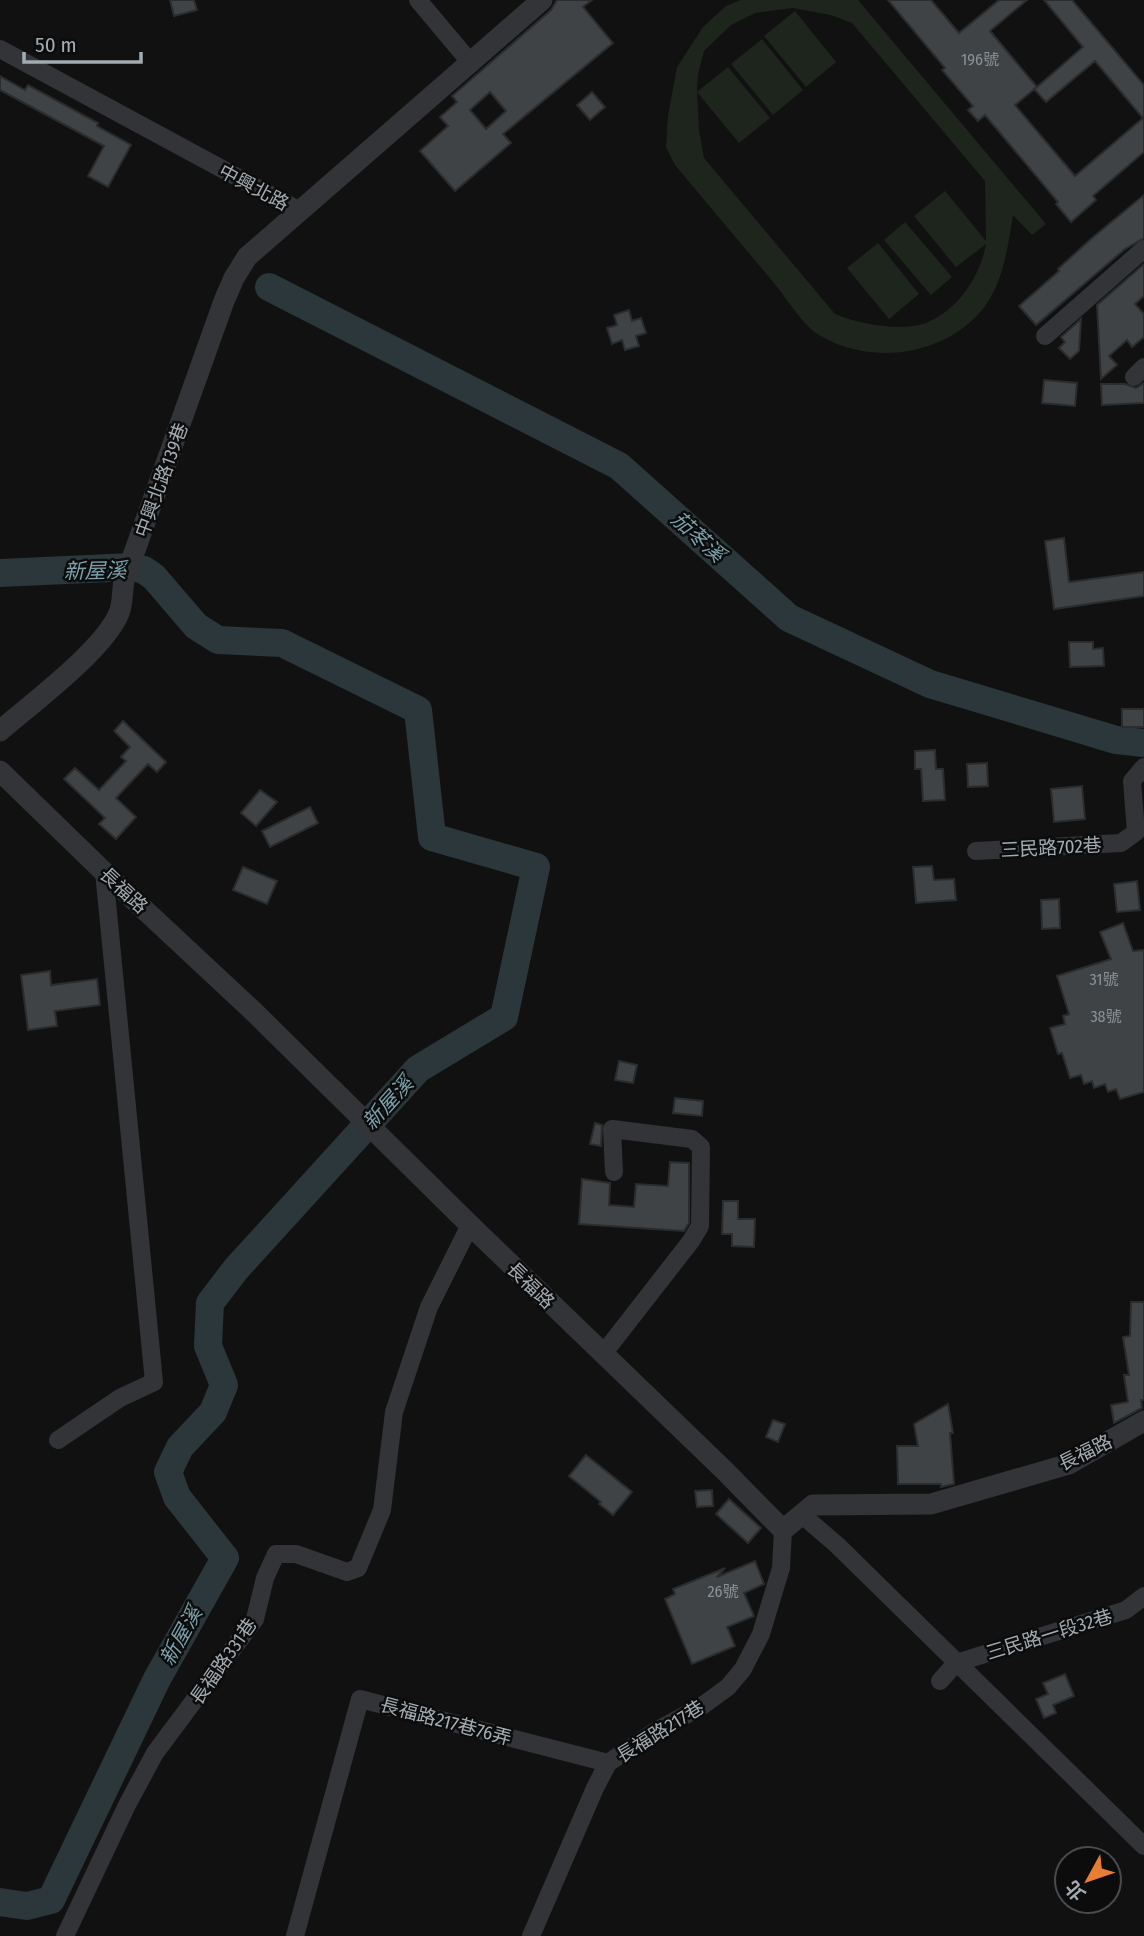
<svg xmlns="http://www.w3.org/2000/svg" width="1144" height="1936" viewBox="0 0 1144 1936" font-family="'Fira Sans Condensed','Noto Sans TC',sans-serif">
<style>
.green{fill:#1e251d;fill-rule:evenodd}
.lines{fill:none;stroke-linecap:round;stroke-linejoin:round}
.river{stroke:#2b373a;stroke-width:28}
.building{fill:#404345;stroke:#2b2c2e;stroke-width:2;fill-rule:evenodd}
.minor{stroke:#323437;stroke-width:18}
.tertiary{stroke:#323437;stroke-width:21}
.labels{text-anchor:middle;stroke-width:5;stroke-linejoin:round;paint-order:stroke}
.number-label{font-size:16px;fill:#8a9297}
.street-label{font-size:19px;fill:#a3acb2;stroke:#0c0c0d}
.water-label{font-size:21px;font-style:italic;fill:#7ba2ac;stroke:#0c0c0d}
</style>
<rect width="100%" height="100%" fill="#111112"/>
<path class="green" d="M741,0H858L1046,224L1032,235L1013,215C1008,245 1004,280 985,306C947,357 868,367 816,333C803,324 788,301 778,288C744,247 709,206 675,165L666,147L668,116L677,67L703,27L726,6ZM793,8L831,15L852,23L985,181L986,241L945,191L914,216L956,267L986,244C980,277 958,310 926,323C901,332 859,324 835,314L704,158L699,130L697,92L739,143L770,118L728,67L697,92L698,74L704,51L731,25L755,13Z
M795,11L836,62L806,87L764,36Z
M762,39L803,90L773,115L731,64Z
M905,222L952,277L931,295L884,240Z
M878,243L919,294L889,319L847,268Z"/>
<g class="lines">
<path class="river" d="M269,287L619,466L789,618L930,684L1116,740L1144,743
M0,573L132,567L144,570L154,577L196,626L218,640L282,643L418,710L432,837L536,867L504,1017L418,1069L236,1269L210,1303L208,1346L224,1385L213,1412L180,1447L168,1472L177,1497L225,1558L157,1679L51,1900L27,1906L0,1902"/>
</g>
<path class="building" d="M170,0H194L197,10L174,16Z
M557,0H592L583,7L613,43L503,134L511,143L455,191L420,151L448,126L440,117L457,102L452,96L551,10ZM490,92L506,111L486,129L470,110Z
M888,0H931L959,33L999,0H1027L990,31L1037,87L1083,47L1044,0H1072L1144,85V152L1093,196L1096,200L1071,222L1056,204L1058,202L985,115L978,121L968,110L973,106L942,70L945,68ZM1095,61L1143,118L1075,176L1015,105L1037,87L1034,89L1046,102Z
M0,76L25,90L28,85L98,123L97,126L131,145L108,187L88,176L104,146L0,90Z
M592,92L605,107L590,120L577,105Z
M1144,195V238L1125,249L1036,325L1019,306L1059,271L1058,269L1092,238Z
M1144,264V296L1135,304L1144,314V337L1132,347L1127,340L1109,356L1117,365L1101,379L1097,305Z
M629,310L632,321L641,318L646,333L636,336L639,346L625,350L622,340L612,344L607,328L617,325L614,315Z
M1081,319L1079,351L1070,359L1059,348L1065,342L1061,337Z
M1044,380L1077,383L1075,406L1042,403Z
M1144,383V403L1102,405L1101,384H1125L1136,388Z
M1064,538L1069,582L1144,572V596L1054,609L1045,541Z
M1069,642H1093V649L1103,648L1104,666L1070,667Z
M1122,709H1144V727H1122Z
M123,721L166,762L157,772L148,764L116,798L136,817L116,839L99,824L105,818L64,779L75,768L99,790L126,761L121,757L130,747L114,731Z
M935,750L936,769H943L945,800L923,801L921,769H915V751Z
M987,763L988,786L968,787L967,764Z
M1082,786L1085,819L1054,822L1051,789Z
M260,790L277,802L256,826L241,813Z
M310,807L318,823L270,847L262,831Z
M932,866L934,880L954,879L956,900L916,903L913,867Z
M243,867L277,881L267,904L233,890Z
M1137,881L1140,910L1117,912L1114,884Z
M1059,899L1060,928L1042,929L1041,900Z
M1123,923L1133,951L1144,950V1092L1120,1099L1116,1089L1108,1092L1105,1084L1094,1088L1092,1081L1084,1084L1081,1075L1070,1078L1062,1053L1058,1054L1050,1028L1065,1024L1063,1016L1069,1014L1057,976L1111,959L1100,932Z
M50,971L51,985L97,979L100,1005L55,1011L57,1026L28,1030L21,975Z
M619,1061L637,1065L633,1083L615,1080Z
M675,1098L703,1101L702,1116L673,1113Z
M595,1123L602,1125L601,1146L590,1144Z
M670,1162L689,1163V1223L684,1231L579,1224L582,1179L610,1183L609,1205L634,1207L636,1184L668,1186Z
M723,1201H738V1219H755L754,1247L732,1246V1234H722Z
M1131,1302H1144V1400H1141L1142,1408L1114,1423L1111,1405L1128,1402L1124,1375H1129L1123,1337L1130,1336Z
M948,1404L953,1433H950L954,1484L941,1487V1484H898L897,1446H918L914,1424Z
M773,1420L785,1424L778,1442L766,1437Z
M586,1455L632,1492L613,1515L599,1504L601,1502L569,1476Z
M712,1490L713,1506L697,1507L695,1491Z
M729,1499L761,1528L748,1543L716,1514Z
M755,1561L764,1584L744,1593L754,1616L727,1627L735,1646L692,1664L665,1599L675,1594L673,1589L725,1568L717,1577Z
M1065,1674L1074,1696L1053,1705L1056,1713L1044,1718L1036,1699L1048,1694L1043,1683Z"/>
<g class="lines">
<path class="minor" d="M418,0L470,62
M0,49L300,211
M1045,336L1144,249
M1134,377L1144,367
M976,851L1121,843L1136,832L1132,781L1144,767
M603,1354L691,1241L700,1226L701,1147L692,1139L612,1129L614,1172
M58,1440L120,1398L154,1382L104,872
M801,1514L837,1545L1144,1846
M940,1681L956,1663L1126,1610L1144,1596
M65,1936L127,1805L155,1753L255,1619L265,1578L276,1554H296L347,1572L358,1568L382,1510L394,1412L429,1307L470,1225
M295,1936L360,1699L608,1763
M531,1936L595,1788L608,1763L654,1732L702,1706L728,1687L743,1669L761,1634L781,1568L783,1530"/>
<path class="tertiary" d="M0,731C31,704 104,650 119,613C123,604 122,591 124,581L224,301L234,278L247,257L542,0
M0,771L104,872L253,1011L470,1225L725,1471L783,1530L813,1505L931,1504L1069,1464L1144,1421"/>
</g>
<g class="labels">
<g class="number-label">
<text x="980" y="65">196號</text>
<text x="1104" y="985">31號</text>
<text x="1106" y="1022">38號</text>
<text x="723" y="1597">26號</text>
</g>
<g class="street-label">
<text transform="translate(254 187) rotate(28)" y="7">中興北路</text>
<text transform="translate(161 480) rotate(-70)" y="7">中興北路139巷</text>
<text transform="translate(1051 847) rotate(-3)" y="7">三民路702巷</text>
<text transform="translate(124 890) rotate(43)" y="7">長福路</text>
<text transform="translate(531 1285) rotate(44)" y="7">長福路</text>
<text transform="translate(1085 1452) rotate(-26)" y="7">長福路</text>
<text transform="translate(1049 1634) rotate(-17)" y="7">三民路一段32巷</text>
<text transform="translate(223 1661) rotate(-55)" y="7">長福路331巷</text>
<text transform="translate(446 1721) rotate(15)" y="7">長福路217巷76弄</text>
<text transform="translate(660 1731) rotate(-32)" y="7">長福路217巷</text>
</g>
<g class="water-label">
<text transform="translate(698 537) rotate(42)" y="7">茄苳溪</text>
<text transform="translate(95 571) rotate(-1)" y="7">新屋溪</text>
<text transform="translate(388 1103) rotate(-48)" y="7">新屋溪</text>
<text transform="translate(181 1636) rotate(-61)" y="7">新屋溪</text>
</g>
</g>
<g transform="translate(1088 1880) rotate(230)"><circle r="33" fill="#0c0c0d" stroke="#484c4f" stroke-width="2"/>
<path d="M0-5L12 26L0 18L-12 26Z" fill="#e87d34"/>
<text y="-10" font-size="19" font-weight="bold" text-anchor="middle" fill="#a3acb2">北</text>
</g>
<path d="M24 52v10h117v-10" fill="none" stroke="#a3acb2" stroke-width="3.5"/>
<text x="35" y="52" font-size="21" fill="#a3acb2" stroke="#0c0c0d" stroke-width="5" paint-order="stroke">50 m</text>
</svg>
